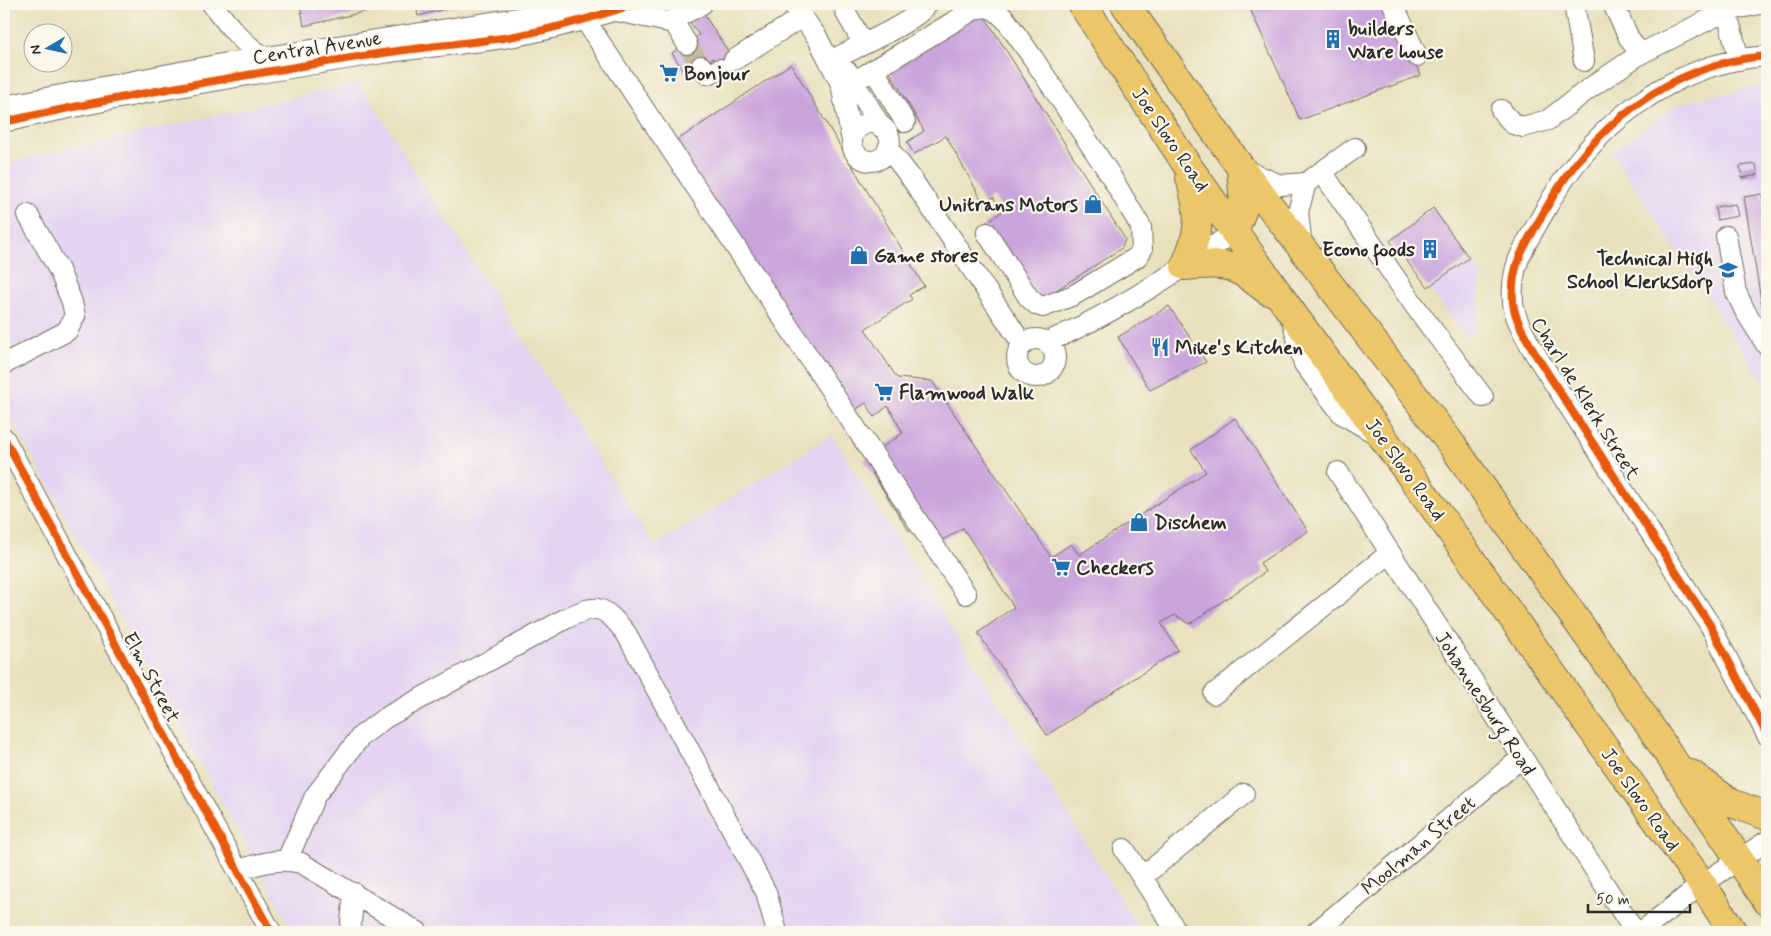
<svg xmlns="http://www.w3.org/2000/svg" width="1771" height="936" viewBox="0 0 1771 936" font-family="Mynerve,sans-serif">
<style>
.built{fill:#e4d3f1}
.building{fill:#caa4dd}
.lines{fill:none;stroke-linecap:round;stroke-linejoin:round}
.minor-tunnel{stroke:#c2bda1;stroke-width:20;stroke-dasharray:20 10;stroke-linecap:butt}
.minor-casing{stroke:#6d6b5e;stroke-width:22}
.highway-casing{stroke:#6d6b5e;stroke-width:30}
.minor{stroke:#fff;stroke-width:20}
.highway{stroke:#ecc669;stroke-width:28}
.cycleway-casing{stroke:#fbf7ec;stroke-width:11}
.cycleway{stroke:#e8590c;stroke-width:8}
.labels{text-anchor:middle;stroke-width:4.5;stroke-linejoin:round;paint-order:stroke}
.poi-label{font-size:20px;font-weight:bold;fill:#2b2b2b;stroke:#fbf7ec;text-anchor:start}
.street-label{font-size:20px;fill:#2b2b2b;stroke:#fbf7ec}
</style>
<rect width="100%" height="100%" fill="#fbf7ec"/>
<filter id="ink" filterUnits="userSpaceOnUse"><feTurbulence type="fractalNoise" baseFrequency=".02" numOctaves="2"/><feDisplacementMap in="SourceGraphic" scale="10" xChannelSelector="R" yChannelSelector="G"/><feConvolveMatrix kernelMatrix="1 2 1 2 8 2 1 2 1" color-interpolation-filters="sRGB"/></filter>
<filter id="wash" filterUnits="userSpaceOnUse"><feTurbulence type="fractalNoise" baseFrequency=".0096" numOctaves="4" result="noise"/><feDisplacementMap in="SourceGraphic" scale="20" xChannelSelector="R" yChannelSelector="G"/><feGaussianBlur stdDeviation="1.12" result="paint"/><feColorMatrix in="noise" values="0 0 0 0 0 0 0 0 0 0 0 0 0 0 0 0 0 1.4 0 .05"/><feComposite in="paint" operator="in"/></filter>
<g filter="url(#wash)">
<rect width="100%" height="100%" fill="#e8e1be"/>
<path class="built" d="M359,83L654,546L832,435L1141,932H293L4,405V164Z
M1767,85V388L1612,152L1678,104Z
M1471,261L1481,273L1477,329L1465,336L1428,287Z"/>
<g id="blocks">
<path class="building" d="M300,4H393V5L304,26Z
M416,4H464L418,16Z
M1248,4H1385L1421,75L1300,120Z
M982,12L1125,239L1122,248L1041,300L984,224L1003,211L993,197L984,204L946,136L914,154L907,142L924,131L890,72Z
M703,13L737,65L723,74L713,58L686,75L672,53L699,35L690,22Z
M791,64L924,286L909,295L912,299L865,329L897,378L932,381L1051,557L1071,544L1079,555L1206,472L1191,450L1235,418L1308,531L1260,563L1265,572L1190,624L1175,615L1161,623L1178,650L1047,735L978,633L1014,607L963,528L928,549L916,526L909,531L864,460L903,433L888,406L874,417L866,403L844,417L673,143Z
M1756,164L1758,175L1742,178L1740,166Z
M1762,194L1767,227L1766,331L1744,197Z
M1735,204L1738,216L1717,220L1715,207Z
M1433,208L1469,258L1428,287L1390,241Z
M1169,306L1206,362L1150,390L1118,337Z
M1767,615V643L1764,642L1766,634L1762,632Z"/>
</g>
</g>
<g filter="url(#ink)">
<use href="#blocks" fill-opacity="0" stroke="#6d6b5e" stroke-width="1"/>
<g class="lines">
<path class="minor-tunnel" d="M687,44L701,66"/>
<g class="minor-casing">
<path id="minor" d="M212,4C228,25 242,43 264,57
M793,4L817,37L841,84L852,141
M843,4L846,13L863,43
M1393,4L1417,56
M1574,4L1584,61
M1613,4L1629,38L1640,54
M1725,4L1739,60
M616,11L669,22L702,4
M585,20L966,594
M673,21L687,44
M1767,56C1669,63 1590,128 1544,212C1526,245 1510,262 1513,303C1515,320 1526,337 1534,352L1710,625L1767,735
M838,57C857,47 919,20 927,4
M734,60L802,17
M701,66L708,74L720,69
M874,70L905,122
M848,72L881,127
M855,81L975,9L986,7L995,10L1005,19L1033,58L1109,173L1141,227L1142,250L1137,257L1074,295L1043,307L1037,305L1029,298L987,233
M4,106L227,63L519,18L576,4
M1501,110L1513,124L1523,127L1548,120L1587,90L1640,54L1726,11L1759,4
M4,122C129,94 256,73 383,53C423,47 463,44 503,38C548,31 592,18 635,4
M852 142a19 19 0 1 1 38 0a19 19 0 1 1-38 0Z
M888,148L911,178L1023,345
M1243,169L1280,185L1306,183L1355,148
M1322,172L1417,309L1483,397
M1726,236L1736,292L1745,311L1767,346
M1302,247L1298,212L1306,183
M1292,319L1304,364L1342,414L1376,434
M1017 358a19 19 0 1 1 38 0a19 19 0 1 1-38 0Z
M1047,342C1113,314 1175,274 1234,232
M4,364L67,331L75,316L72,302L59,270L28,215
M4,438L271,932
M1338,472L1635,932
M1214,694L1390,553
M1124,849L1177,932
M287,860L315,796L361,736L385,718L565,619C599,602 603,606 626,633L766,892L777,932
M238,870C260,864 278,857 301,863L418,932
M1142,877L1244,794
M350,932L354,893
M1316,932L1521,758
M1641,932L1702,884L1767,841"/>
</g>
<g class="highway-casing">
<path id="highway" d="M1082,4L1185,162L1287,306L1445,523L1702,884L1733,932
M1125,4L1241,168L1452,445L1619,680L1767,901
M1190,178C1201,217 1201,229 1185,266C1229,262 1233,264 1268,291
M1234,232L1244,206L1241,168
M1691,774L1731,803L1767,816"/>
</g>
<use href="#minor" class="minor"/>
<use href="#highway" class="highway"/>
<g class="cycleway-casing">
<path id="cycleway" d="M1767,56C1669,63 1590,128 1544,212C1526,245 1510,262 1513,303C1515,320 1526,337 1534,352L1710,625L1767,735
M4,122C129,94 256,73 383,53C423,47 463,44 503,38C548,31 592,18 635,4
M4,438L271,932"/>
</g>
<use href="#cycleway" class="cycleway"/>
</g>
</g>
<defs>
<g id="building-bare" transform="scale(1.5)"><path d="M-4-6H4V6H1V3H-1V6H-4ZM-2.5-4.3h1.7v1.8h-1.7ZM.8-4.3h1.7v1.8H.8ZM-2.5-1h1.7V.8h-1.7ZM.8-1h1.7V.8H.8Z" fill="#1f6fb2" stroke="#fbf7ec" stroke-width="2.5" paint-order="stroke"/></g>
<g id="supermarket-bare" transform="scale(1.5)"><path d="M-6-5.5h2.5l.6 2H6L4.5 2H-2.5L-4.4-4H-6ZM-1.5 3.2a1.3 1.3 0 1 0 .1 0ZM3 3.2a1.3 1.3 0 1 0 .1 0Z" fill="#1f6fb2" stroke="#fbf7ec" stroke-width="2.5" paint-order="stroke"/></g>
<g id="shop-bare" transform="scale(1.5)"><path d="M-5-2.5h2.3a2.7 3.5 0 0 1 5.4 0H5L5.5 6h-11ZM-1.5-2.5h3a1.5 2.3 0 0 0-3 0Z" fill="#1f6fb2" stroke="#fbf7ec" stroke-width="2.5" paint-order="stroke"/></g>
<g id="school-bare" transform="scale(1.5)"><path d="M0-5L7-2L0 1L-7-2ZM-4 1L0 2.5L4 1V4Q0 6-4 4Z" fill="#1f6fb2" stroke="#fbf7ec" stroke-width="2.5" paint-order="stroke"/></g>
<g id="restaurant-bare" transform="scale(1.5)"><path d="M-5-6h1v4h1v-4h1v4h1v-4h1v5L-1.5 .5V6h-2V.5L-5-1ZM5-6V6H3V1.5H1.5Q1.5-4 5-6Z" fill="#1f6fb2" stroke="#fbf7ec" stroke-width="2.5" paint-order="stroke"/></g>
</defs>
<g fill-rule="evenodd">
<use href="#building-bare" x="1333" y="39"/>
<use href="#supermarket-bare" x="669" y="73"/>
<use href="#shop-bare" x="1093" y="204"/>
<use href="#building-bare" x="1430" y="249"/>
<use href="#shop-bare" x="859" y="255"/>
<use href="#school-bare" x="1728" y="270"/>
<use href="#restaurant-bare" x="1160" y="347"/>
<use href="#supermarket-bare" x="884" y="392"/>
<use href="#shop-bare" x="1139" y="522"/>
<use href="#supermarket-bare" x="1061" y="567"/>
</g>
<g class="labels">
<g class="poi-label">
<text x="1348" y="35">builders<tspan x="1348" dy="23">Ware house</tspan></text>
<text x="684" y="80">Bonjour</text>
<text x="1078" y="211" text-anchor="end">Unitrans Motors</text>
<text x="1415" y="256" text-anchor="end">Econo foods</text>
<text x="874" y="262">Game stores</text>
<text x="1713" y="265" text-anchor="end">Technical High<tspan x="1713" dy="23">School Klerksdorp</tspan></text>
<text x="1175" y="354">Mike's Kitchen</text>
<text x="899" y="399">Flamwood Walk</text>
<text x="1154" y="529">Dischem</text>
<text x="1076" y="574">Checkers</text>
</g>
<g class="street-label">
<text transform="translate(317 47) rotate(-9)" y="7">Central Avenue</text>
<text transform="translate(1171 139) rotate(56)" y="7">Joe Slovo Road</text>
<text transform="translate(1586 398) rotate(58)" y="7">Charl de Klerk Street</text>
<text transform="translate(1406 469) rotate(54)" y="7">Joe Slovo Road</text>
<text transform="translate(152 677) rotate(62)" y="7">Elm Street</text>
<text transform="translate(1486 703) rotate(57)" y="7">Johannesburg Road</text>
<text transform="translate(1641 799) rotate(55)" y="7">Joe Slovo Road</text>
<text transform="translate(1418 845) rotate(-40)" y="7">Moolman Street</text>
</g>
</g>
<rect width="1771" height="936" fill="none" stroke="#fbf7ec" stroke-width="20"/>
<g transform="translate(48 48) rotate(261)"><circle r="24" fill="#fbf7ec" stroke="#a8a59f"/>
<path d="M0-4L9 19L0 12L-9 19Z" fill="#1f6fb2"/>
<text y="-8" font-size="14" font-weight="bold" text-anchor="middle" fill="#2b2b2b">N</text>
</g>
<path d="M1588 904v8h102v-8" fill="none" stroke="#2b2b2b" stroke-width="2.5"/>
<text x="1596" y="904" font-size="15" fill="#2b2b2b" stroke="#fbf7ec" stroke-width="4" paint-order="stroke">50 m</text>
</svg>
